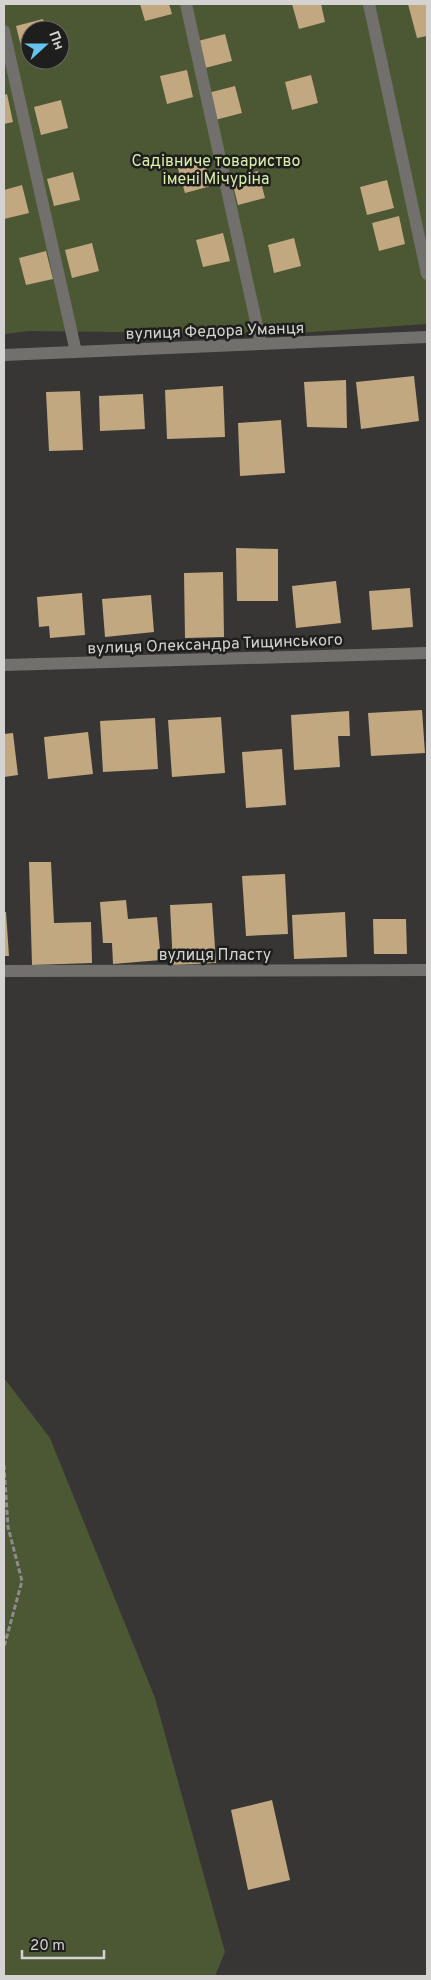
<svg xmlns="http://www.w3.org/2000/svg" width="431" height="1980" viewBox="0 0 431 1980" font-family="Overpass,sans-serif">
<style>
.green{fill:#4c5734;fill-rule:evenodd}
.building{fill:#c2a880}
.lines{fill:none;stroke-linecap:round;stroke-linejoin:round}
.path{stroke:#8d8c8a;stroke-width:3;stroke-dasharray:5 2.5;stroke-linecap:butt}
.minor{stroke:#72706d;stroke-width:12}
.labels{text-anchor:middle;stroke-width:5;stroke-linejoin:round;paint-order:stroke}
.park-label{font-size:16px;fill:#d9eea9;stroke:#1e1e1c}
.street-label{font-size:16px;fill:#d4d3d2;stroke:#1e1e1c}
</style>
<rect width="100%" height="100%" fill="#373634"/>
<path class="green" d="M4,4H427V324L284,334L29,331L4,334ZM30,30H60V60H30Z
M4,1378L50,1438L155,1698L225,1952L215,1976H4Z"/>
<path class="building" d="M140,4H169L172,14L145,21Z
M292,4H321L325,22L299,29Z
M408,4H427V36L417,38Z
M43,19L46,30H30V52L23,54L16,26Z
M225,34L232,61L205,68L198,41Z
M187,70L193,97L167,104L160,76Z
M311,75L318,103L292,110L285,82Z
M235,86L242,113L215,120L208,93Z
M7,94L13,122L4,124V95Z
M61,100L68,128L41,135L34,107Z
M204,158L211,186L185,193L177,165Z
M258,171L265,198L238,205L231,177Z
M73,172L80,200L54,206L47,179Z
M387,180L394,208L367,215L360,187Z
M22,185L29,213L4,219V190Z
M399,216L405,244L379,251L372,223Z
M223,233L230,261L203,267L196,240Z
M294,238L301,266L274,273L268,245Z
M92,243L99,271L72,278L65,250Z
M46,251L53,279L26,285L19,258Z
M414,376L419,421L361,429L356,382Z
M346,380L347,428L307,427L304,382Z
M223,386L225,437L167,439L165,390Z
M80,391L83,450L49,451L46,392Z
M143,394L145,429L100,431L99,396Z
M281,420L285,473L240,476L238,423Z
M236,548L278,549V601H237Z
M223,572L224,637L185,638L184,573Z
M336,581L341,623L296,628L292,586Z
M410,588L413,627L372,630L369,591Z
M82,593L85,635L50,638L49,626L39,627L37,597Z
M151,595L154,632L105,637L102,599Z
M422,710L425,753L371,756L368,713Z
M349,711L350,736H338L340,767L294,770L291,715Z
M221,717L225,773L172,777L168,720Z
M155,718L158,769L103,772L100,721Z
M88,732L93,774L48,779L44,737Z
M13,733L18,775L4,777V734Z
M282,749L286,805L246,808L242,752Z
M29,862H51L54,923L91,922L92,963L32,965Z
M285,874L288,934L246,936L242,876Z
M126,900L128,919L157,917L161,960L113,964L112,943H103L100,902Z
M212,903L216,963L173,965L170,905Z
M4,912H6L9,956H4Z
M345,912L347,957L294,959L292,915Z
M373,919H406L407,954H374Z
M272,1800L290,1880L248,1890L231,1810Z"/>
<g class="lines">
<path class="path" d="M4,1465L8,1527L22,1581L4,1647"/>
<path class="minor" d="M186,4L261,344
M369,4L427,274
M4,31L76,352
M4,355L427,337
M4,665L427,653
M4,971L427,970"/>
</g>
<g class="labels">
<g class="park-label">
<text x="216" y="166">Садівниче товариство<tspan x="216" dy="18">імені Мічуріна</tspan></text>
</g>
<g class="street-label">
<text transform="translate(215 330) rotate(-2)" y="6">вулиця Федора Уманця</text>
<text transform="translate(215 643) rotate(-2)" y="6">вулиця Олександра Тищинського</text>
<text x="215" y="960">вулиця Пласту</text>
</g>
</g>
<rect width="431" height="1980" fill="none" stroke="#d4d3d2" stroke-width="10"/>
<g transform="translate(45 45) rotate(69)"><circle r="24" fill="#1e1e1c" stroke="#676665"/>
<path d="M0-4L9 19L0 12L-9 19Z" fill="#65c5ee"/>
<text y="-8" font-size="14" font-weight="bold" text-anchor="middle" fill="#d4d3d2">Пн</text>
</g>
<path d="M22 1950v8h82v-8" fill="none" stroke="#d4d3d2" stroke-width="2.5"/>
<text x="30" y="1950" font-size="15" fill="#d4d3d2" stroke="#1e1e1c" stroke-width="4" paint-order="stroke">20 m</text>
</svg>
